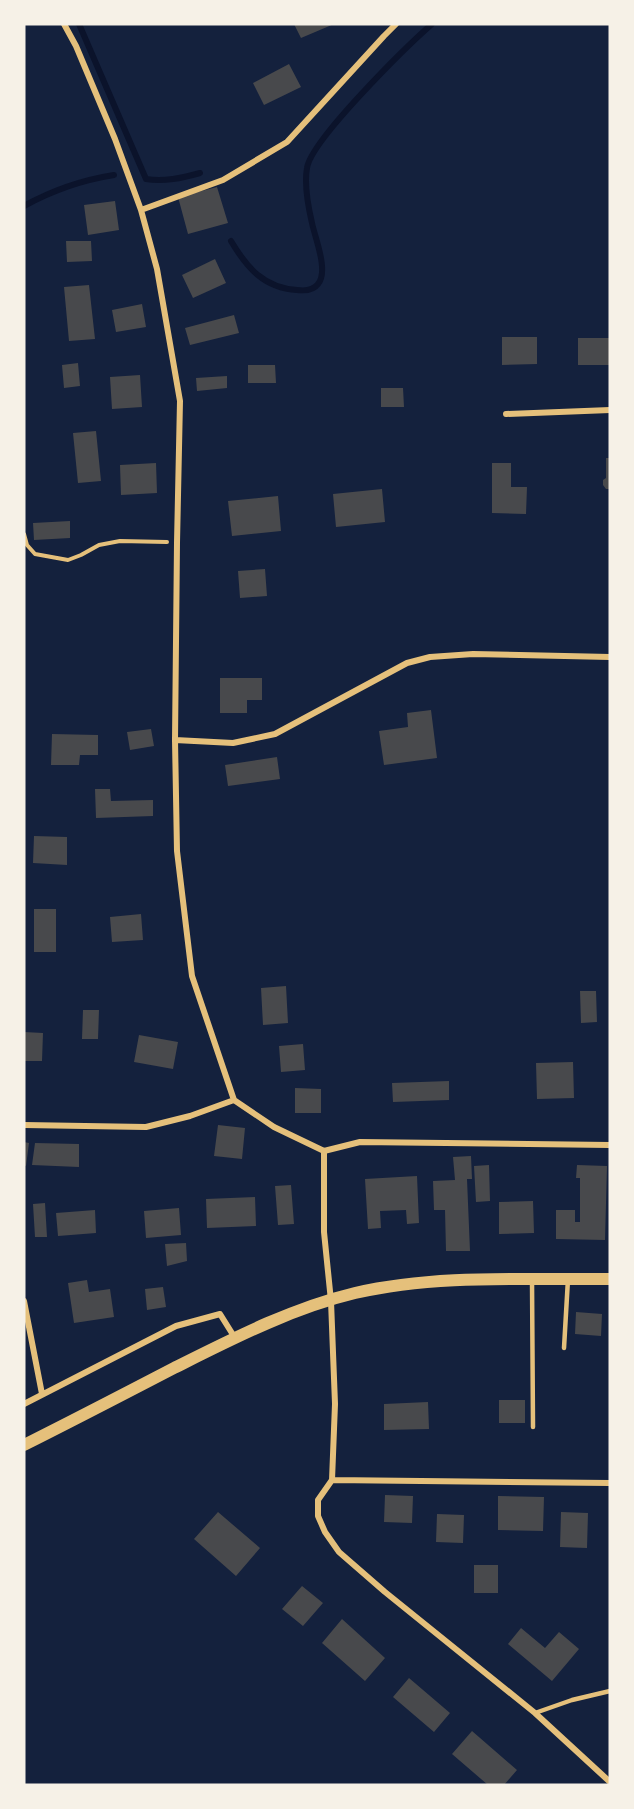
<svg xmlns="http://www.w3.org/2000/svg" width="634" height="1809" viewBox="0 0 634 1809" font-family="Roboto,sans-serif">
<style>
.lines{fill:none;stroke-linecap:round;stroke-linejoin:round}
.stream{stroke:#0b132b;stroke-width:6}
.building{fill:#48494c}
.path{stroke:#e5c07b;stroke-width:4}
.service{stroke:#e5c07b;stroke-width:4.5}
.minor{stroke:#e5c07b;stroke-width:6}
.secondary{stroke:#e5c07b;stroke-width:12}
</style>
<rect width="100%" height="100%" fill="#14213d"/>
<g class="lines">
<path class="stream" d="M79,24L146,179C164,182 182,178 200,173
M24,206C53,190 82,180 114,175
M231,241C247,268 264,288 297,290C305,291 313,291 318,284C329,271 315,238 312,223C308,206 304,185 307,168C311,140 407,46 432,24"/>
</g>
<path class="building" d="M294,24H334L301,38Z
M289,64L301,87L264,105L253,83Z
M217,187L228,223L188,234L178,197Z
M115,201L119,230L88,235L84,205Z
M66,241H91L92,261L67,262Z
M215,259L226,283L193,298L182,275Z
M89,285L95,339L69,341L64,287Z
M142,304L146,327L116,332L112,310Z
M234,315L239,333L190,345L185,328Z
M502,337H537V364L502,365Z
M578,338H610V365H578Z
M78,363L80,386L64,388L62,365Z
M248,365H275L276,383H248Z
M140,375L142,407L112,409L110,377Z
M227,376V388L197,391L196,378Z
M381,388H403L404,407H381Z
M96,431L101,481L78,483L73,433Z
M606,458H610V489H606L603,485V480L606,478Z
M156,463L157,493L121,495L120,465Z
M492,463H511V487H527L526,514L492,513Z
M382,489L385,522L336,527L333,494Z
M278,496L281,531L232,536L228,501Z
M70,521V538L34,540L33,523Z
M265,569L267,596L240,598L238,571Z
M220,678H262V700H247V713H220Z
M431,710L437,758L384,765L379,731L408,727L407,713Z
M151,729L154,746L130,750L127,732Z
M52,734L98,735V755H80L79,765H51Z
M277,757L280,779L228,786L225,765Z
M95,789H110L111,801L153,800V816L96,818Z
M34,836L67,837V865L33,863Z
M34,909H56V952H34Z
M141,914L143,940L112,942L110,917Z
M286,986L288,1023L263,1025L261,988Z
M580,991H596L597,1022L581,1023Z
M83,1010H99L98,1039H82Z
M24,1032L43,1033L42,1061H24Z
M139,1035L178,1042L173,1069L134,1062Z
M303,1044L305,1070L281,1072L279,1046Z
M573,1062L574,1098L537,1099L536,1063Z
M449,1081V1100L393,1102L392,1083Z
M295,1088L321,1089V1113H295Z
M218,1125L245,1128L242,1159L214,1156Z
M24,1142L29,1143L26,1166L24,1165Z
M35,1143L79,1144V1167L32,1165Z
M471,1156L472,1179H467L470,1251H446L445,1210H434L433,1181L455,1180L453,1157Z
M489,1165L490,1201L476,1202L474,1166Z
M577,1165L607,1166L605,1240L556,1239V1210H575V1222H580V1178H576Z
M417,1176L419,1223L407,1224L406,1210L380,1211L381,1228L368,1229L365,1179Z
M291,1185L294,1224L278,1225L275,1186Z
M255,1197L256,1226L207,1228L206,1199Z
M533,1201L534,1233L499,1234V1202Z
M45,1203L47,1237H35L33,1204Z
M179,1208L181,1235L146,1238L144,1211Z
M95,1210L96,1233L58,1236L56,1213Z
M186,1243L187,1261L167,1266L165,1244Z
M87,1280L89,1292L110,1289L114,1317L74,1323L68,1283Z
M163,1287L166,1307L147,1310L145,1289Z
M576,1312L602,1314L601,1336L575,1334Z
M499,1400H525V1423H499Z
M428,1402L429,1429L384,1430V1404Z
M385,1495L413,1496L412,1523L384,1522Z
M498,1496L544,1497L543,1531L498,1530Z
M218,1512L260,1548L236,1576L194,1539Z
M561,1512L588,1513L587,1548L560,1547Z
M437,1514L464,1515L463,1543L436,1542Z
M474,1565H498V1593H474Z
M302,1586L323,1603L303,1626L282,1609Z
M342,1619L385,1658L365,1681L322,1643Z
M521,1628L545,1648L559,1632L579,1649L552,1681L508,1644Z
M409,1678L450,1713L434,1732L393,1697Z
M472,1731L517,1770L504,1785H488L452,1754Z"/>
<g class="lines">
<path class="path" d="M24,534L27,545L35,554L68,560L81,555L99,545L120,541L167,542"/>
<path class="service" d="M532,1280L533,1427
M564,1348L568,1279
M535,1713L572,1700L610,1691"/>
<path class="minor" d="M64,24L76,46L115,139L141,210L157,269L180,401L177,543L175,740L177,851L192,976L234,1100L274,1127L324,1151
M141,210L223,180L287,142L384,36L396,24
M506,414L610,410
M175,740L233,743L275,734L407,663L430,657L473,654L610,657
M24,1125L146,1127L190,1116L234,1100
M324,1151V1232L331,1301L335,1404L332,1480L318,1500V1516L325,1532L339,1552L385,1592L535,1713L610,1782
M324,1151L360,1142L610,1145
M24,1301L42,1394
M24,1404L176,1326L220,1314L235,1338
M332,1480L610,1483"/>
<path class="secondary" d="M24,1445C74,1420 124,1394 174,1368C232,1339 292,1308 355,1293C438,1274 526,1280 610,1279"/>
</g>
<rect width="634" height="1809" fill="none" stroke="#f6f1e7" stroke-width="51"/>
</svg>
